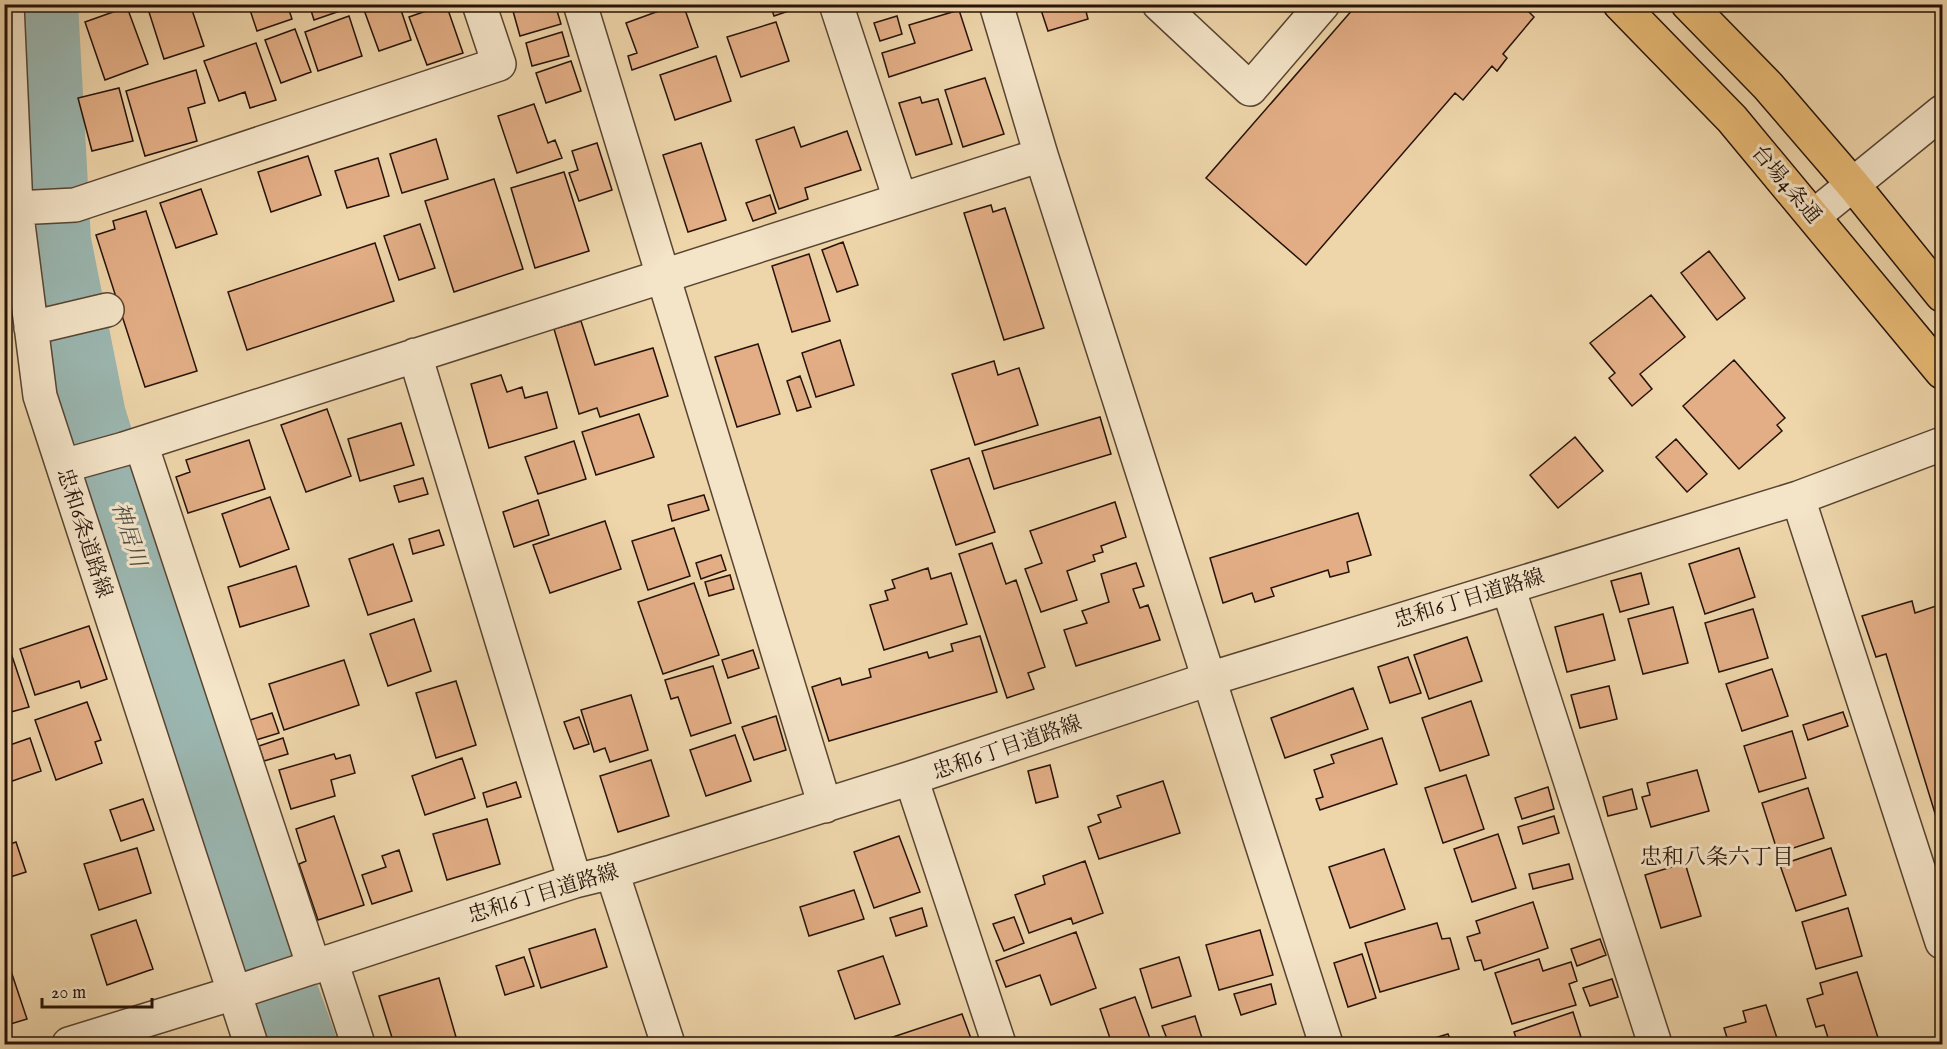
<svg xmlns="http://www.w3.org/2000/svg" width="1947" height="1049" viewBox="0 0 1947 1049" font-family="'IM FELL English','Noto Serif JP',serif">
<style>
.lines{fill:none;stroke-linecap:round;stroke-linejoin:round}
.river{stroke:#9bb7b1;stroke-width:66}
.building{fill:#e3ae86;stroke:#261309;stroke-width:1.5}
.minor-casing{stroke:#584431;stroke-width:36}
.highway-casing{stroke:#261309;stroke-width:36}
.minor{stroke:#f4e4c8;stroke-width:33}
.highway{stroke:#e7ba75;stroke-width:33}
.labels{text-anchor:middle;stroke-width:6;stroke-linejoin:round;paint-order:stroke}
.street-label{font-size:21px;fill:#261309;stroke:#f4e4c8}
.water-label{font-size:22px;font-style:italic;fill:#4f4c44;stroke:#f4e4c8}
.neighbourhood-label{font-size:22px;fill:#261309;stroke:#f4e4c8}
</style>
<rect width="100%" height="100%" fill="#eed5aa"/>
<filter id="stains"><feTurbulence type="fractalNoise" baseFrequency=".00333" numOctaves="4"/><feColorMatrix values="0 0 0 0 .2 0 0 0 0 .09 0 0 0 0 .02 0 0 0 .5 -.17"/></filter>
<radialGradient id="worn" r=".72"><stop offset=".6" stop-color="#630" stop-opacity="0"/><stop offset="1" stop-color="#630" stop-opacity=".3"/></radialGradient>
<g class="lines">
<path class="river" d="M45,4L58,241L93,416L210,787L304,1044"/>
</g>
<path class="building" d="M161,4H190L204,46L164,59L148,9Z
M248,4H287L292,19L257,31Z
M309,4H360L314,20Z
M382,4H399L411,40L379,51L364,10Z
M446,4L463,53L427,65L409,17Z
M511,4H555L561,24L520,36Z
M678,4H683L698,47L632,70L628,56L637,53L626,23Z
M770,4H809L774,16Z
M1039,4H1084L1088,19L1048,31Z
M1351,4H1531L1527,10L1534,17L1503,54L1507,58L1497,71L1492,66L1463,100L1455,93L1306,265L1206,178L1354,8Z
M127,7L148,64L105,80L85,22Z
M959,10L972,50L889,77L882,53L915,43L909,25Z
M349,16L362,56L318,71L305,32Z
M897,16L902,34L880,41L874,23Z
M776,22L789,61L741,77L727,37Z
M295,29L311,72L281,83L265,40Z
M562,32L569,56L532,66L526,43Z
M256,43L276,100L250,108L245,92L219,101L204,61Z
M716,56L731,101L675,120L660,75Z
M571,61L581,91L546,103L536,73Z
M196,70L205,103L188,108L197,141L145,156L126,91Z
M985,78L1004,134L963,147L945,90Z
M119,88L133,141L92,151L78,98Z
M920,97L922,103L938,99L952,144L916,155L899,103Z
M534,104L548,143L555,140L562,158L517,173L498,116Z
M794,127L801,147L847,131L861,170L805,188L808,199L779,209L756,140Z
M436,139L448,179L402,193L390,154Z
M597,143L612,190L579,201L569,173L578,170L572,151Z
M701,143L726,220L688,232L663,155Z
M308,156L321,195L271,212L258,172Z
M378,158L389,196L347,208L335,171Z
M564,172L589,251L535,268L511,188Z
M494,179L523,269L454,292L425,201Z
M201,189L217,234L176,248L160,203Z
M770,195L776,213L753,221L746,203Z
M991,205L993,212L1005,208L1044,328L1004,340L964,213Z
M146,211L197,371L145,387L96,235L115,229L113,221Z
M420,224L435,268L399,280L384,236Z
M843,242L858,285L837,292L822,250Z
M375,243L394,301L247,350L228,292Z
M1709,251L1745,298L1717,320L1681,273Z
M809,254L830,321L792,332L772,266Z
M1651,295L1685,337L1640,374L1652,389L1632,406L1609,378L1615,373L1590,343Z
M581,321L595,365L653,348L668,396L600,417L597,408L579,414L554,329Z
M840,340L854,385L816,397L802,353Z
M758,344L780,414L737,427L715,357Z
M1734,360L1785,418L1777,425L1782,431L1739,469L1683,406Z
M994,361L998,375L1019,368L1038,425L975,445L952,374Z
M501,375L507,392L522,387L525,398L547,392L557,428L489,448L471,384Z
M800,376L811,407L797,411L787,381Z
M327,409L351,476L306,492L281,425Z
M639,414L654,457L596,475L582,432Z
M1100,417L1111,454L994,489L982,451Z
M401,423L414,465L360,481L348,439Z
M1575,437L1603,471L1558,508L1530,475Z
M1676,439L1707,474L1687,492L1656,457Z
M249,440L265,489L188,513L176,477L190,472L186,460Z
M574,441L586,479L538,494L525,457Z
M969,458L995,532L956,545L931,470Z
M423,478L428,494L399,502L394,486Z
M704,495L709,510L672,521L668,505Z
M270,497L289,549L240,567L222,514Z
M538,500L549,535L514,547L503,512Z
M1115,502L1126,537L1101,546L1103,552L1093,555L1095,561L1067,571L1077,600L1041,612L1025,569L1042,563L1030,531Z
M1358,513L1371,555L1347,562L1349,572L1330,577L1328,570L1271,588L1274,596L1255,602L1252,593L1223,603L1210,558Z
M605,521L621,569L550,593L533,545Z
M674,528L690,576L648,590L632,541Z
M439,530L444,545L413,554L409,539Z
M992,543L1006,584L1016,580L1045,667L1028,673L1034,689L1007,698L959,554Z
M393,544L412,601L368,615L349,559Z
M1739,548L1755,597L1705,614L1689,564Z
M721,555L726,570L701,579L696,563Z
M1136,563L1144,586L1133,589L1140,608L1148,605L1160,640L1076,666L1064,630L1087,623L1082,611L1109,602L1101,574Z
M296,566L309,606L240,627L228,587Z
M928,568L931,579L951,573L967,624L884,650L870,605L888,600L885,591L895,588L892,580Z
M1641,573L1649,604L1620,612L1611,581Z
M730,575L734,589L709,596L705,582Z
M694,583L719,655L663,674L638,602Z
M1912,601L1915,613L1942,604V836L1886,654L1876,657L1862,616Z
M1673,607L1688,663L1643,674L1628,619Z
M1753,609L1768,658L1719,672L1705,623Z
M1603,614L1615,660L1567,672L1555,627Z
M414,619L431,671L388,686L370,634Z
M89,626L107,679L81,688L79,681L35,695L20,649Z
M4,632L29,707L4,714Z
M980,636L997,692L829,741L812,687L840,678L842,685L871,677L869,669L927,652L929,658L953,651L951,644Z
M1467,637L1482,681L1429,699L1414,655Z
M753,650L759,668L728,678L722,660Z
M1408,657L1421,693L1390,703L1378,667Z
M344,660L359,705L284,730L269,684Z
M713,666L731,723L691,736L678,697L671,699L665,680Z
M1772,669L1788,716L1742,731L1726,684Z
M456,681L476,745L436,758L416,693Z
M1609,686L1617,719L1580,728L1571,695Z
M1353,688L1368,729L1285,758L1271,718Z
M631,695L648,750L610,762L605,748L594,752L581,710Z
M1471,701L1489,755L1440,771L1422,718Z
M87,702L101,740L95,742L102,763L56,780L35,720Z
M1843,712L1848,726L1808,740L1803,725Z
M272,713L279,733L256,740L250,720Z
M776,716L786,750L754,760L742,727Z
M579,717L589,744L574,749L564,722Z
M1792,731L1806,778L1759,792L1744,746Z
M735,735L751,781L706,796L690,750Z
M30,738L41,771L4,784V747Z
M283,738L288,754L264,761L259,746Z
M1382,738L1397,784L1320,810L1316,799L1323,797L1314,770L1334,763L1331,755Z
M334,754L336,759L350,755L355,773L331,780L335,796L291,809L279,770Z
M462,758L475,798L425,815L412,776Z
M651,760L669,816L618,832L600,776Z
M1050,765L1058,797L1036,803L1028,771Z
M1697,770L1709,811L1651,827L1642,797L1650,795L1647,783Z
M1466,775L1484,829L1443,843L1425,788Z
M1163,781L1180,833L1099,859L1088,827L1101,822L1098,815L1121,807L1117,796Z
M516,782L521,797L487,807L483,793Z
M1548,787L1554,809L1522,819L1515,798Z
M1808,788L1824,838L1778,853L1762,803Z
M1632,789L1637,809L1608,816L1603,797Z
M143,799L154,830L121,841L110,810Z
M334,816L364,905L318,920L299,864L306,861L296,829Z
M1554,816L1559,833L1523,844L1518,827Z
M487,819L500,864L447,880L433,834Z
M1498,834L1516,888L1472,902L1454,849Z
M899,836L920,892L874,908L854,852Z
M16,842L26,872L4,879V846Z
M137,848L151,893L99,910L84,864Z
M1831,848L1846,895L1796,911L1780,865Z
M1384,849L1405,909L1350,928L1329,867Z
M399,850L412,891L372,904L362,875L386,867L382,856Z
M1085,861L1103,913L1073,924L1071,918L1029,933L1015,895L1045,884L1043,876Z
M1685,863L1701,916L1661,928L1645,875Z
M1569,864L1573,879L1533,889L1529,874Z
M854,890L864,919L809,936L800,907Z
M1533,902L1548,948L1484,970L1481,960L1475,961L1467,937L1480,933L1476,921Z
M922,908L927,926L896,936L890,918Z
M1848,908L1862,956L1816,969L1802,922Z
M1014,917L1024,943L1004,951L993,924Z
M136,920L153,969L107,985L91,935Z
M1437,923L1442,939L1450,938L1459,969L1380,992L1365,943Z
M595,929L607,967L541,988L529,949Z
M1260,930L1273,975L1219,990L1206,945Z
M1076,932L1096,988L1051,1005L1040,975L1006,987L996,961Z
M1600,939L1606,955L1577,966L1571,949Z
M1362,954L1376,998L1348,1007L1334,963Z
M883,956L900,1004L855,1019L838,971Z
M524,957L534,986L505,995L496,966Z
M1179,957L1191,996L1152,1008L1140,969Z
M1539,959L1543,971L1571,962L1577,981L1569,984L1576,1005L1512,1024L1495,973Z
M11,971L27,1019L4,1026V973Z
M1857,972L1880,1044H1830L1824,1025L1816,1027L1807,999L1823,994L1820,983Z
M439,978L458,1044H394L379,996Z
M1612,979L1618,997L1590,1006L1583,988Z
M1271,984L1276,1004L1241,1015L1234,994Z
M1135,997L1152,1044H1112L1100,1009Z
M1766,1005L1779,1044H1729L1724,1028L1746,1022L1743,1011Z
M1573,1012L1581,1037L1573,1039L1575,1044H1518L1514,1032Z
M962,1014L973,1044H872Z
M1195,1016L1202,1038L1184,1044H1169L1162,1026Z
M1448,1034L1452,1044H1415Z"/>
<g class="lines">
<g class="minor-casing">
<path id="minor" d="M7,4L16,208L40,396L251,1044
M580,4L825,806
M836,4L900,199
M996,4L1041,155L1326,1044
M1159,4L1250,89L1323,4
M16,208L75,205L499,64L479,4
M1814,216L1942,112
M31,328L107,310
M415,355L575,881
M141,444L314,967
M63,466L124,449L1041,155
M1798,498L1942,942
M1508,587L1655,1044
M911,778L999,1044
M612,872L668,1044
M331,961L358,1044
M69,1044L234,993L575,881L612,872L911,778L1209,679L1798,498L1942,444"/>
</g>
<g class="highway-casing">
<path id="highway" d="M1620,4L1732,119L1942,372
M1688,4L1768,86L1854,186L1942,295"/>
</g>
<use href="#minor" class="minor"/>
<use href="#highway" class="highway"/>
</g>
<g class="labels">
<g class="street-label">
<text transform="translate(1787 184) rotate(50)" y="7">台場4条通</text>
<text transform="translate(85 533) rotate(72)" y="7">忠和6条道路線</text>
<text transform="translate(1469 598) rotate(-17)" y="7">忠和6丁目道路線</text>
<text transform="translate(1007 747) rotate(-19)" y="7">忠和6丁目道路線</text>
<text transform="translate(543 893) rotate(-17)" y="7">忠和6丁目道路線</text>
</g>
<g class="water-label">
<text transform="translate(130 534) rotate(72)" y="8">神居川</text>
</g>
<g class="neighbourhood-label">
<text x="1717" y="864">忠和八条六丁目</text>
</g>
</g>
<rect width="1947" height="1049" fill="none" stroke="#eed5aa" stroke-width="24"/>
<rect x="6" y="6" width="1935" height="1037" fill="none" stroke="#261309" stroke-width="3"/>
<rect x="12" y="12" width="1923" height="1025" fill="none" stroke="#261309" stroke-width="1.5"/>
<path d="M42 998v9h110v-9" fill="none" stroke="#261309" stroke-width="3"/>
<text x="51" y="998" font-size="18" fill="#261309" stroke="#f4e4c8" stroke-width="4.5" paint-order="stroke">20 m</text>
<rect width="100%" height="100%" filter="url(#stains)"/>
<rect width="100%" height="100%" fill="url(#worn)"/>
</svg>
